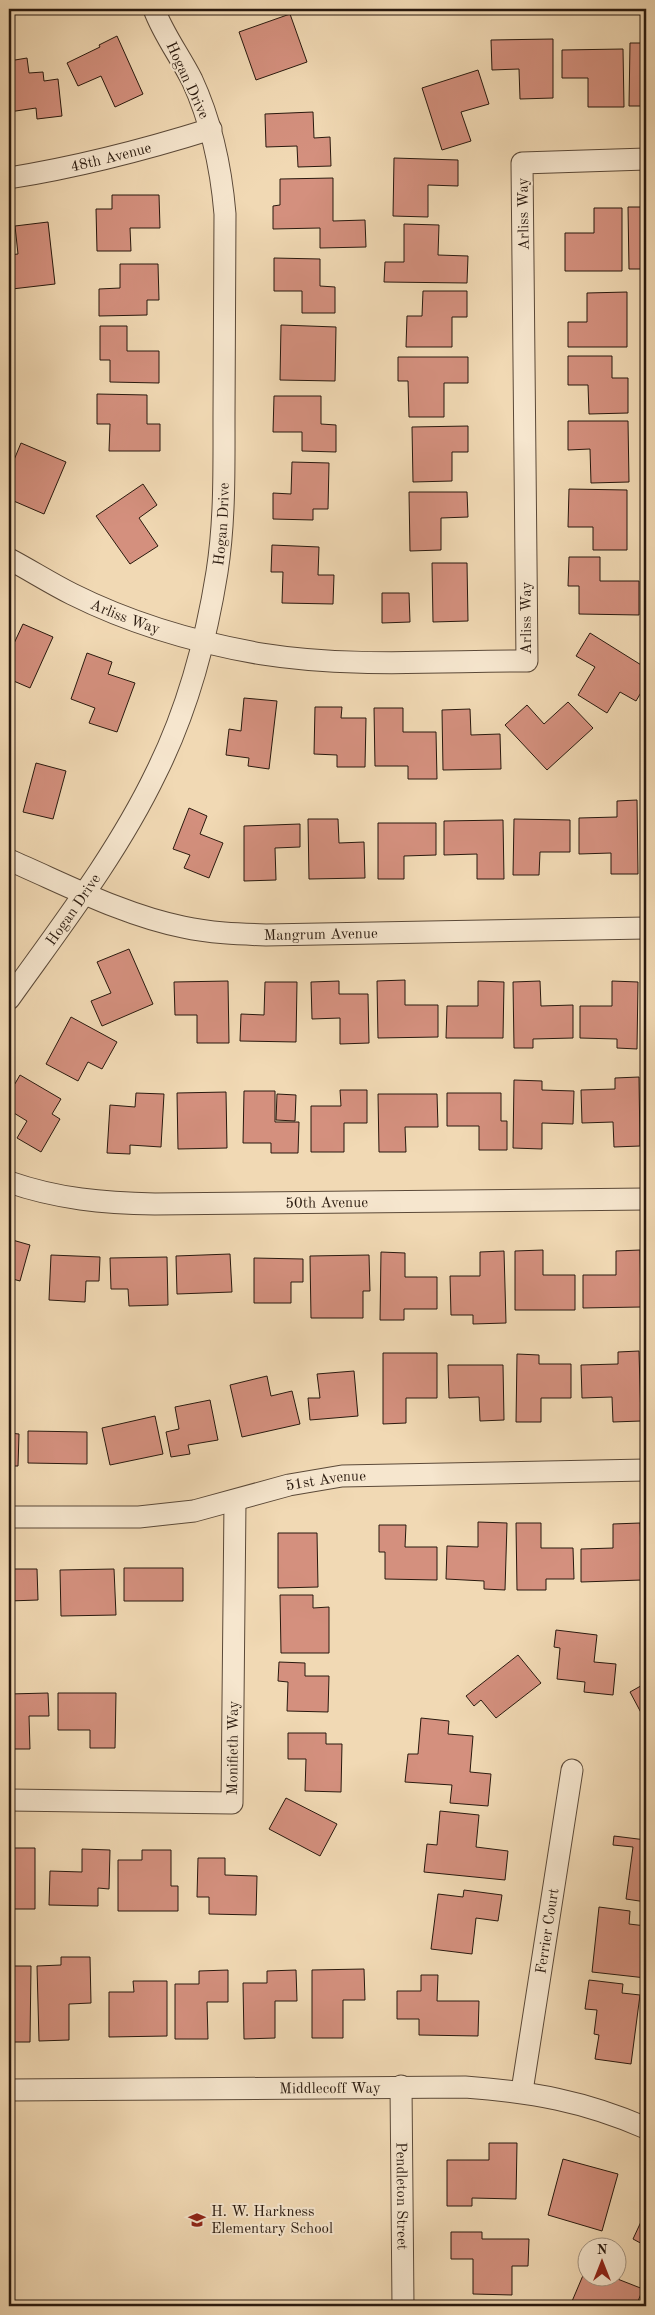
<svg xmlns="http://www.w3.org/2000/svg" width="655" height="2315" viewBox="0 0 655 2315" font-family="'Old Standard TT',serif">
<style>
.building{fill:#d4907e;stroke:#29190e}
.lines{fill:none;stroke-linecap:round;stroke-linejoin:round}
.street-casing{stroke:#5b4938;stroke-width:23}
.street{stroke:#f6e6ce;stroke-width:21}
.labels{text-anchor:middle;stroke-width:4;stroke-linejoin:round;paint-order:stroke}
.street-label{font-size:15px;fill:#29190e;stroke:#f6e6ce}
.poi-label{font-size:15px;fill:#29190e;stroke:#f6e6ce;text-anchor:start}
</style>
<rect width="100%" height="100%" fill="#f1d9b4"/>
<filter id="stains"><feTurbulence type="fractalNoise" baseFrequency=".004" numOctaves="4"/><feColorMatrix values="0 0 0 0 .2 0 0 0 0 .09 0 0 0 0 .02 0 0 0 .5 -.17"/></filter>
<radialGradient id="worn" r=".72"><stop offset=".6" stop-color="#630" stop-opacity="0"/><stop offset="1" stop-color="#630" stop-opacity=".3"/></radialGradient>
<path class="building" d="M640,9H646V24H641Z
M290,14L307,62L256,80L239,32Z
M117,36L143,94L115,107L101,76L78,86L67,63L100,47L99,45Z
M553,39V98L520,99L519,69L492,70L491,40Z
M630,43H646V106H629Z
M623,49L624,107H588V78H562V50Z
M27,58L29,73L43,72L44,81L58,79L62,116L37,119L36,108L9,112V61Z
M478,70L489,104L461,112L471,141L442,150L422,88Z
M313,112L314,138L330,137L331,166L298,167L297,146L266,147L265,114Z
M394,158L458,160V186L428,185V217L393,216Z
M333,178V221L365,220L366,247L320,248V228L273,229V206L280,205V179Z
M112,195H159L160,228H130L131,251H97L96,209H112Z
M628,207H646V269H629Z
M594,208H622V271H565V233H594Z
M48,222L55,284L12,289L13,297L9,298V255L18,254L15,226Z
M404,224L439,225L438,255L468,256L467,283L384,282L385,262H404Z
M274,258L320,259V286L335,287V313H302V291H274Z
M120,264H158L159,300H147V315L99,316V289L120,288Z
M423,291H467V317H452V347H406L407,316H422Z
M627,292V347H568V322H587V293Z
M281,325L336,327L335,381L280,380Z
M100,326H127V351H159V383L110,382V360H100Z
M568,356H612V378H628V413L589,414L588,385H568Z
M398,357H468V383H444V417H409L408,381H398Z
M97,394L147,395V424H160V451H109L110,424H97Z
M274,396H321V424L336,425V452L302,451V432H273Z
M568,421H628L629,482L591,483L590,449L568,450Z
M468,426V452H452V481L413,482L412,427Z
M21,443L66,462L44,514L9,499V472Z
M292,462L329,463L328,509H313V520L273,519V493L291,494Z
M143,484L157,505L139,518L158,546L130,564L96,516Z
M569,489L627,490V550H593V527H568Z
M409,492H467L468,517L441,518V550L410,551Z
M272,545L319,547L318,575H334L333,604L282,603L283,572H271Z
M569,557H600V581H639V615L579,614V586H568Z
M432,563H467L468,621L433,622Z
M382,593H409L410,622L382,623Z
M23,624L53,637L30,688L9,679V651L10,652Z
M590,633L646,668V684L636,701L620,692L607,713L578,695L595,667L576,656Z
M87,653L112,662L108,674L135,683L117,732L89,723L95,708L71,699Z
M244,698L277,701L269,769L248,766L249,758L226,755L229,729L241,731Z
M568,702L593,728L547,770L505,725L527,705L544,724Z
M315,707H342L341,718H366L365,767H337V755L314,754Z
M374,708H403V732H436L437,779H408V766H375Z
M470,709L471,735L500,734L501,769L443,770L442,710Z
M36,763L66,771L53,819L23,812Z
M637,800L638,874H611V853L579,854V818L617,817V801Z
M189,808L207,816L200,834L223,843L209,878L184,868L190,855L173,849Z
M308,819H338L339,843L364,842L365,878L309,879Z
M514,819L570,820V852H540L539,875H513Z
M503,820L504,879H477V854L444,855V821Z
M378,823H436V855L404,856V879H378Z
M300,824V847L275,848L276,880L244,881V826Z
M129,949L153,1004L102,1026L91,1001L111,993L97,962Z
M405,980V1005H438V1037L378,1038L377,981Z
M228,981L229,1043H197V1015H175L174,982Z
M339,981V994H368L369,1043L340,1044V1018L312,1019L311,982Z
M478,981L504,982L503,1038H446L447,1006H478Z
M540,981L541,1006L573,1005V1038L533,1039V1048H514L513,982Z
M612,981L638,982L637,1049L617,1048V1039L580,1038V1006H612Z
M265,982H297L296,1042L240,1041L241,1014L264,1015Z
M71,1017L117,1042L102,1069L88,1062L78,1081L46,1064Z
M20,1075L61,1099L52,1114L60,1119L41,1152L17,1138L27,1121L9,1110V1094Z
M639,1077L640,1146L614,1147L613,1122L582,1123L581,1090L615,1089V1078Z
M514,1080L542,1081V1090L574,1091L573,1124L542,1123V1149L513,1148Z
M340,1090H367V1123H344V1152H311V1106H341Z
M244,1091H275V1122H299L298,1153H271V1143H243Z
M226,1092L227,1148L178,1149L177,1093Z
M136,1093L164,1094L161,1147L130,1145V1154L107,1153L110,1105L135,1107Z
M447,1093H501V1121H507V1150H479V1126H447Z
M277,1094L296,1095L295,1121L276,1120Z
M378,1094H437L438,1127H405L406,1152H379Z
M9,1239L30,1245L20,1281L9,1278Z
M543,1250V1275H575V1310H515V1251Z
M640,1250L641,1307L583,1308V1275H616V1251Z
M504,1251L506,1323L473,1324V1315H451L450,1276H480V1252Z
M381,1252L405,1253V1277H437V1309H404V1320H380Z
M230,1254L232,1292L177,1294L176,1256Z
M51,1255L100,1257L99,1281H86L85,1302L49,1300Z
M369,1255L370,1291H363V1318H311L310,1256Z
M167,1257L168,1305L129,1306L128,1289H111L110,1258Z
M254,1258L303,1259V1282H291V1303H254Z
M639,1351L641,1421L613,1422L612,1397L582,1398L581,1365L618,1364V1352Z
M383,1353H437V1398H406V1423L383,1424Z
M517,1354L539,1355V1364H571V1398H541V1422H516Z
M448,1365H503L504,1420L480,1421L479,1397L449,1398Z
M354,1371L358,1416L310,1420L308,1398H320L317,1374Z
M267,1376L271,1396L292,1391L300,1424L242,1437L230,1385Z
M210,1400L218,1440L188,1445L190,1454L171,1457L166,1432L179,1429L175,1407Z
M155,1416L163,1454L110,1465L102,1428Z
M28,1431L87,1432V1464L28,1463Z
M9,1433L19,1434L18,1466H9Z
M478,1522L507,1523L505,1590L484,1589V1581L446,1579L447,1546L478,1547Z
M516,1523H541V1548H573L574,1579H546V1590H517Z
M640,1523L642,1580L581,1582V1549L613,1548V1524Z
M379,1525H406L405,1547H437V1580L385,1579V1552H379Z
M278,1533H317L318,1587L278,1588Z
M124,1568H183V1601H124Z
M9,1569H37L38,1600L9,1601Z
M114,1569L116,1615L61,1616L60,1570Z
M280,1595H313V1608L329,1607V1653H281Z
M556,1630L597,1635L594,1662L616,1664L613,1695L584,1692L585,1682L557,1679L560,1648L554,1647Z
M518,1655L541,1683L496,1718L481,1700L474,1706L466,1696Z
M279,1662L305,1663V1676H329L328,1712L287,1711L288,1682L278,1681Z
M646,1683V1722L630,1692Z
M48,1693L49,1716H29L30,1749H9V1694Z
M58,1693H116L115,1748H90V1730H58Z
M421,1718L449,1721L448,1734L473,1736L470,1772L491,1774L488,1806L450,1803L452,1785L405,1782L408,1754H418Z
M288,1733H326V1744H342L341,1792L305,1791L306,1759H288Z
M286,1798L337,1824L320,1856L269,1829Z
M440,1811L479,1815L476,1847L508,1851L505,1880L424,1872L427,1844L437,1845Z
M614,1836L646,1840V1902L626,1899L633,1847L613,1845Z
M9,1848H35V1909H9Z
M82,1849L110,1850L109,1889L98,1888V1906L49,1905L50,1871L82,1872Z
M142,1850H171V1886H178V1911H118V1860H142Z
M198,1858H225V1875L257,1876L256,1915L209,1914V1897H197Z
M464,1890L502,1895L498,1921L476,1918L472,1954L431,1949L438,1894L463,1897Z
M599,1907L630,1911L629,1924L646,1926L644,1957L646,1958V1978L592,1972Z
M61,1957H90L91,2003L69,2004V2040L39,2041L37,1966L61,1965Z
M9,1966H31L30,2042H9Z
M364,1969L365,2000H343V2038H312V1970Z
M228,1970V2002H207L208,2039H175V1984H199V1971Z
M296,1970L297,2001H275V2038L244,2039L243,1983H267V1971Z
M421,1975H438L437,2001H479L478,2036L419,2035V2019H397V1991H421Z
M589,1980L623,1984L622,1993L640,1995L631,2064L595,2059L599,2035L594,2034L597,2010L585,2009Z
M133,1981H167V2036L109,2037V1992H134Z
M489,2143H517L516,2199L472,2198V2206H447V2160H489Z
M563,2159L618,2174L602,2231L548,2215Z
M646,2211V2246L633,2239Z
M451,2232H482V2239H529L528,2266H512V2295L473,2294V2259H451Z
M587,2266L588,2278H615L643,2289L636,2306H570Z"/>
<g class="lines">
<g class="street-casing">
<g id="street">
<path id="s1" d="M9,178C78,167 144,150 211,129"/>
<path id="s2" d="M9,559C30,570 50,583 72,594C130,623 198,643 262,654C349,668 440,661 527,661L522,163L646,159"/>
<path id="s3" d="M9,860C65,884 123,915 183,927C210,933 238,934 266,935L646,928"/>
<path id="s4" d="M9,999C61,926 117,854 156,773C187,711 206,641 217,572C225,521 224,468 224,416C224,349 225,281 225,214C221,167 212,123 192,80C180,56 163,34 154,9"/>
<path id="s5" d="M9,1182C58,1199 103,1203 155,1204L646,1199"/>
<path id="s6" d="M9,1517H139L194,1511L289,1485L342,1476L646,1470"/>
<path id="s7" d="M9,1800L232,1803L235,1501"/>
<path id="s8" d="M401,2086L403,2306"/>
<path id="s9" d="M9,2090L465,2087C532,2092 584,2101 646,2128"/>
<path id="s10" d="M522,2091L572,1770"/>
</g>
</g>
<use href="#street" class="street"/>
</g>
<defs>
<g id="school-bare" transform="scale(1.35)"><path d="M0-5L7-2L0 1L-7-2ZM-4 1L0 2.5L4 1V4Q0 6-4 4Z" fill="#8f2418" stroke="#f6e6ce" stroke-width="2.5" paint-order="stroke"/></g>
</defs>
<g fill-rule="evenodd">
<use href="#school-bare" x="197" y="2220"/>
</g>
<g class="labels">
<g class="street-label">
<text transform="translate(188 80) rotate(65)" y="5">Hogan Drive</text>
<text dy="5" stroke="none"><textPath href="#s1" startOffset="104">48th Avenue</textPath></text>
<text transform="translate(523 214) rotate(-91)" y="5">Arliss Way</text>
<text dy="5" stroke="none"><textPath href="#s4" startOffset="529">Hogan Drive</textPath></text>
<text dy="5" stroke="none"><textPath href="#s2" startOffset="130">Arliss Way</textPath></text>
<text transform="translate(526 618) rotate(-90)" y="5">Arliss Way</text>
<text dy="5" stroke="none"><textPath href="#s4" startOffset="110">Hogan Drive</textPath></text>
<text dy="5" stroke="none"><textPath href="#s3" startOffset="325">Mangrum Avenue</textPath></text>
<text dy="5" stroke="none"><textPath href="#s5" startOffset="320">50th Avenue</textPath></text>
<text dy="5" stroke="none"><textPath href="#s6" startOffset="321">51st Avenue</textPath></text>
<text dy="5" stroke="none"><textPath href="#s7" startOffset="278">Monifieth Way</textPath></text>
<text dy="5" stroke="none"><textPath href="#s10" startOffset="162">Ferrier Court</textPath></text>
<text dy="5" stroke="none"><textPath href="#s9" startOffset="321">Middlecoff Way</textPath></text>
<text dy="5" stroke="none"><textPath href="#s8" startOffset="110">Pendleton Street</textPath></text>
</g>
<g class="poi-label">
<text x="211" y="2216">H. W. Harkness<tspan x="211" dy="17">Elementary School</tspan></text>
</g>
</g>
<rect width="655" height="2315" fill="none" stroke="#f1d9b4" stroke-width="30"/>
<rect x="10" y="10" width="635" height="2295" fill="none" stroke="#29190e" stroke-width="2.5"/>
<rect x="15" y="15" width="625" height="2285" fill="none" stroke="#29190e"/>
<g transform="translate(602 2262)"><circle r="24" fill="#f6e6ce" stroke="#a49481"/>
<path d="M0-4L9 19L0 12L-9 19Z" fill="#8f2418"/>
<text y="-8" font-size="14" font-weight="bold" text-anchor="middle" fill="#29190e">N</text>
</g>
<rect width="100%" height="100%" filter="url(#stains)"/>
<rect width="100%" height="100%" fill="url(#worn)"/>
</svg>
